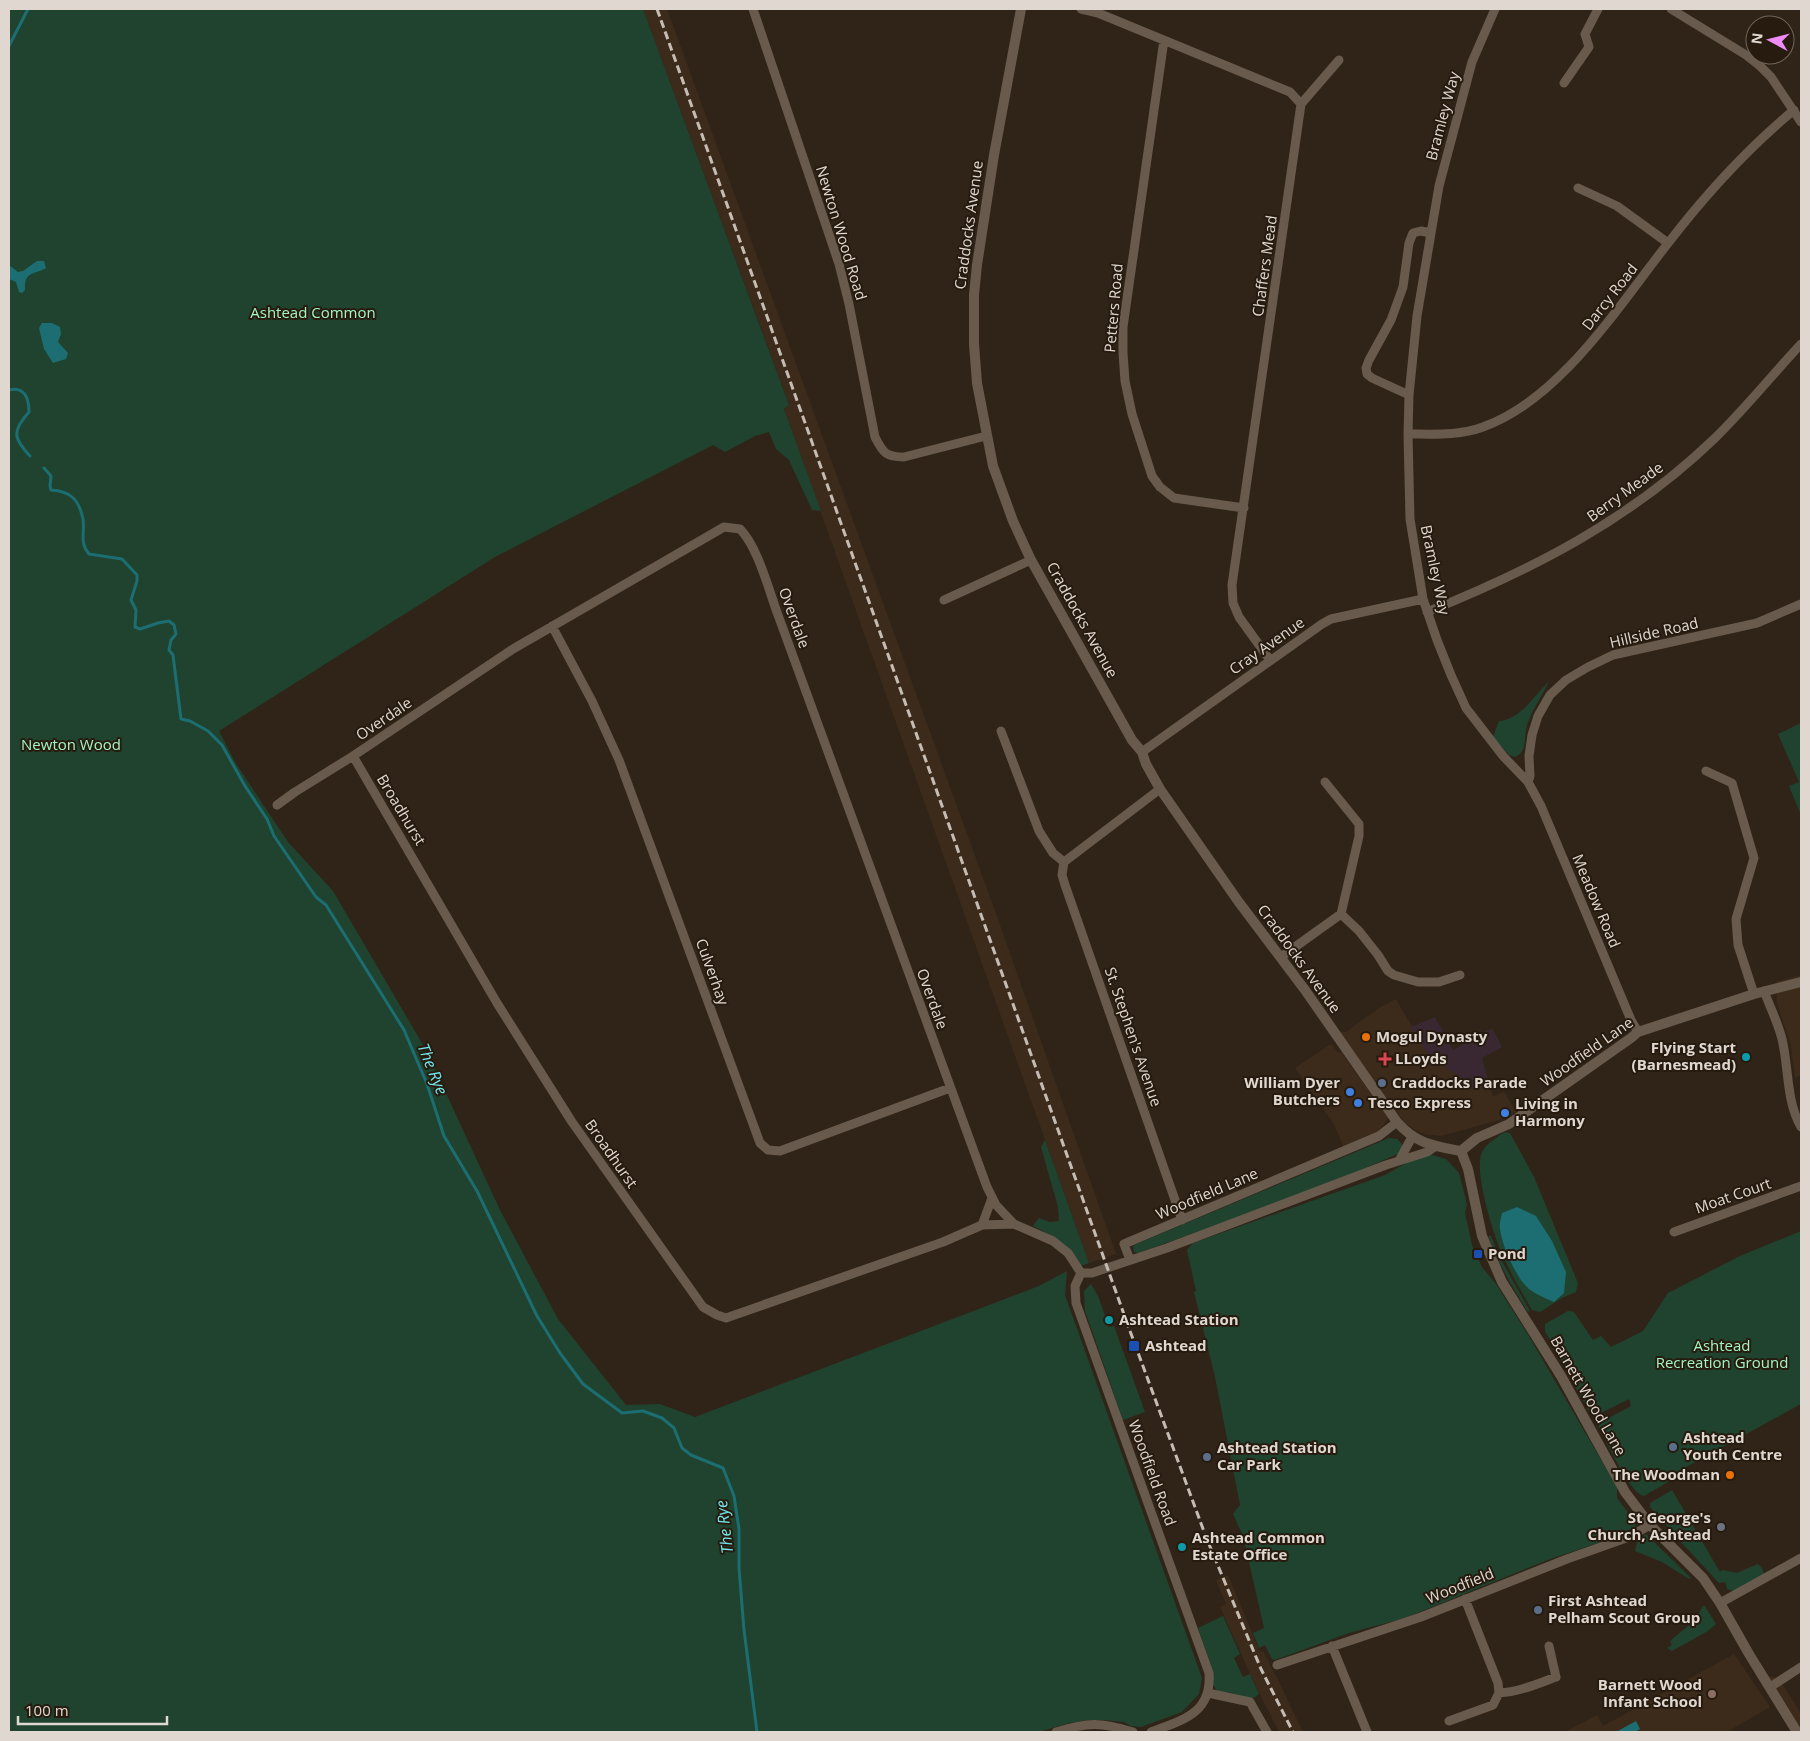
<svg xmlns="http://www.w3.org/2000/svg" width="1810" height="1741" viewBox="0 0 1810 1741" font-family="'Open Sans',sans-serif">
<style>
.built{fill:#3c2b1a}
.industrial{fill:#392832}
.green{fill:#1f432f}
.water{fill:#1c6e72}
.lines{fill:none;stroke-linecap:round;stroke-linejoin:round}
.stream{stroke:#1c6e72;stroke-width:3}
.minor{stroke:#685a4c;stroke-width:9}
.tertiary{stroke:#685a4c;stroke-width:10}
.rail{stroke:#c5bdb4;stroke-width:3;stroke-dasharray:8 4;stroke-linecap:butt}
.food-dot{fill:#e8710a;stroke:#261b0e;stroke-width:2}
.culture-dot{fill:#0f9aa8;stroke:#261b0e;stroke-width:2}
.health-dot{fill:#e0444e;stroke:#261b0e;stroke-width:2}
.service-dot{fill:#5c6f8a;stroke:#261b0e;stroke-width:2}
.shop-dot{fill:#3f7fe0;stroke:#261b0e;stroke-width:2}
.transit-dot{fill:#1a4fb4;stroke:#261b0e;stroke-width:2}
.worship-dot{fill:#6b7280;stroke:#261b0e;stroke-width:2}
.education-dot{fill:#8d6e63;stroke:#261b0e;stroke-width:2}
.labels{text-anchor:middle;stroke-width:4;stroke-linejoin:round;paint-order:stroke}
.street-label{font-size:15px;fill:#e0d8d0;stroke:#261b0e}
.park-label{font-size:15px;fill:#a2f5c4;stroke:#261b0e}
.poi-label{font-size:15px;font-weight:bold;fill:#e0d8d0;stroke:#261b0e;text-anchor:start}
.water-label{font-size:16px;font-style:italic;fill:#72e5eb;stroke:#261b0e}
</style>
<rect width="100%" height="100%" fill="#302418"/>
<path class="built" d="M643,9H667L994,908L1116,1254L1089,1263L784,409L789,404Z
M1801,975V1075L1795,1078L1791,1046L1777,1003L1776,982Z
M1396,999L1427,1053L1470,1083L1473,1089L1489,1083L1493,1096L1504,1092L1516,1112L1496,1121L1440,1136L1425,1134L1415,1130L1405,1123L1339,1032H1346L1379,1008Z
M1331,1044L1337,1052L1342,1053L1388,1118L1377,1134L1344,1148L1334,1124L1295,1068Z
M1228,1575L1260,1652L1263,1651L1278,1680L1303,1732H1279L1250,1674L1220,1607L1226,1604L1216,1580Z
M1734,1654L1770,1707L1727,1732H1565L1597,1715L1603,1726Z
M1770,1676L1776,1678L1778,1677L1801,1714V1732L1761,1682Z"/>
<path class="industrial" d="M1435,1017L1453,1050L1492,1028L1502,1047L1482,1058L1489,1083L1473,1089L1470,1083L1445,1067L1427,1053L1411,1027Z"/>
<path class="green" d="M9,9H643L789,405L784,409L821,511L812,510L789,460L776,449L769,432L755,436L725,452L713,445L495,557L219,731L235,762L288,842L333,891L426,1050L500,1210L558,1319L626,1405L660,1404L695,1417L1039,1286L1067,1271L1065,1295L1202,1678L1199,1694L1182,1712L1141,1727L1131,1726L1124,1722L1104,1720H1088L1069,1723L1039,1732H9Z
M1549,681C1542,697 1530,712 1526,729C1524,740 1527,752 1515,757L1509,755L1493,737L1499,721C1521,719 1534,696 1549,681Z
M1801,723V815L1789,786L1799,782L1778,734Z
M1505,1132L1510,1133L1534,1177L1578,1283L1576,1292L1562,1298L1540,1312L1532,1310C1522,1292 1511,1275 1503,1256C1494,1237 1473,1170 1482,1152C1486,1144 1497,1137 1505,1132Z
M1389,1138L1397,1139L1403,1145L1400,1153L1317,1189L1138,1253L1134,1252L1133,1248L1134,1245Z
M1045,1140L1089,1263L1081,1266C1072,1245 1052,1236 1033,1226L1039,1218L1050,1222L1059,1221L1058,1207L1041,1147Z
M1429,1154L1446,1159L1459,1173L1467,1204L1465,1213L1472,1245L1482,1267L1496,1284L1527,1333L1617,1487V1498L1636,1523L1635,1527L1610,1539L1550,1559L1405,1618L1349,1633L1275,1660L1272,1659L1265,1645L1259,1648L1253,1633L1264,1628L1243,1536L1233,1514L1240,1505L1215,1377L1194,1292L1196,1291L1187,1250L1193,1243L1385,1175L1415,1158Z
M1801,1231V1404L1666,1478L1668,1482L1644,1496C1630,1494 1607,1442 1599,1428V1423L1631,1406L1629,1399L1595,1416L1591,1415L1545,1331V1324L1568,1311L1574,1312L1593,1340L1601,1336L1611,1347L1643,1331L1668,1293L1740,1256Z
M1488,1236H1491L1499,1256L1530,1311L1528,1312C1512,1287 1498,1263 1488,1236Z
M1091,1284L1098,1296L1109,1327L1114,1326L1145,1412L1123,1420L1085,1311L1084,1291Z
M1672,1490L1720,1572L1722,1570L1737,1573L1758,1564L1762,1568L1764,1574L1733,1591L1727,1589L1725,1582L1719,1583L1680,1541L1681,1537L1675,1531L1671,1530L1650,1507V1503Z
M1646,1534L1691,1578L1689,1579L1662,1562L1635,1551L1637,1542Z
M1704,1605L1716,1624L1708,1631L1672,1651L1667,1648L1672,1645L1670,1641L1694,1621Z
M1223,1616L1240,1654L1234,1658L1243,1677L1250,1674L1259,1694L1251,1700L1232,1693L1217,1691L1212,1683L1213,1671L1198,1628Z"/>
<path class="water" d="M37,261H44L46,268C34,275 24,271 25,290L22,293L19,292L16,282L9,279V265L18,272L23,271Z
M42,323H52L60,327L61,334L58,342L68,353L66,359L53,363L44,349L39,328Z
M1517,1207L1536,1216L1552,1241L1566,1272L1564,1293L1554,1302C1545,1298 1537,1295 1529,1289C1516,1278 1502,1246 1500,1229C1499,1224 1501,1218 1502,1213Z
M1636,1721L1640,1729L1635,1732H1616Z"/>
<g class="lines">
<path class="stream" d="M9,46L28,9
M9,390C25,386 29,399 29,412C12,431 13,438 30,456
M44,468L51,476L50,486L51,490C71,491 79,500 83,519C85,533 79,542 89,554L122,559L137,575V581L131,600L136,610L135,627L140,629L158,623L169,621L174,625L176,634L171,640L169,650L173,655L181,719L190,721L208,731L222,745L245,786L267,819L274,836L316,897L326,905L404,1030L427,1084L444,1136L477,1191L537,1316L560,1353L583,1384L622,1413L643,1411L662,1418L674,1428L682,1448L691,1455L723,1468L734,1496L739,1529V1568L744,1630L757,1732"/>
<path class="minor" d="M753,9L839,264L849,304L875,437C883,453 886,457 904,457L986,436
M1081,9L1098,13L1290,92L1301,104L1232,585L1233,603L1239,617L1270,660
M1495,9L1472,62L1439,186L1417,316L1409,395L1408,434L1410,519L1423,599L1437,640L1451,675L1466,708L1503,756L1528,782L1541,806L1631,1020L1638,1032
M1671,9L1746,55L1760,66L1771,77L1801,122
M1164,40L1123,327V353L1125,381L1132,414L1152,476L1160,487L1174,498L1244,508
M1564,83L1589,47L1585,34L1598,9
M1301,104L1339,60
M1578,188L1617,206L1668,243
M1409,395L1372,378L1367,374L1366,368L1369,360L1391,320L1403,287L1409,243L1413,233L1421,231L1431,233
M1408,434C1433,434 1459,436 1483,427C1561,399 1619,305 1669,242C1706,194 1747,149 1794,110
M944,600L1031,560
M1427,612C1534,569 1631,519 1714,439C1745,409 1772,375 1801,344
M552,626L592,701L619,760L760,1143L768,1150L780,1151L950,1088
M1001,731L1039,831L1053,853L1064,862L1062,875L1065,885L1182,1220
M1142,752L1322,624L1331,619L1423,599
M353,756L497,1003L572,1122L703,1307L717,1315L726,1318L943,1242L982,1225L1014,1224L1053,1241L1068,1253L1081,1273
M1706,771L1732,783L1754,858L1736,919L1738,945L1754,994
M1528,782L1530,776L1529,756L1532,735L1538,716L1550,695L1566,680L1588,667L1613,655L1757,623L1801,604
M277,805L295,792L353,756L513,649L724,527L740,529C758,547 769,591 778,615L987,1187L996,1205L1014,1224
M1064,862L1160,789
M1341,914L1359,931L1378,955L1388,971L1394,975L1418,982H1439L1460,975
M1281,957L1341,914L1359,836V824L1325,782
M1764,991C1770,1007 1778,1023 1782,1039C1789,1068 1786,1101 1801,1127
M1400,1159L1412,1137
M982,1225L992,1198
M1674,1232L1801,1186
M1130,1260L1124,1244L1379,1136L1397,1122
M1081,1273L1075,1286L1076,1303L1209,1673C1212,1714 1182,1720 1151,1732
M1081,1273H1092L1167,1248L1386,1165L1427,1152L1436,1146
M1720,1603L1801,1558
M1332,1646L1367,1732
M1277,1665L1421,1617L1567,1559L1629,1537L1650,1525
M1770,1687L1801,1667
M1208,1693L1250,1702L1267,1732
M1499,1693C1519,1692 1537,1684 1556,1677L1549,1646
M1449,1721L1493,1705L1499,1693L1498,1683L1465,1599
M1056,1732C1088,1722 1101,1722 1133,1732"/>
<path class="tertiary" d="M1021,9L994,155L977,265L974,295V344L977,383L993,466L1013,521L1031,560L1132,740L1142,752L1146,764L1160,789L1238,901L1305,990L1397,1122C1416,1144 1434,1146 1461,1151
M1461,1151L1468,1169L1482,1236L1502,1282L1561,1376L1625,1492L1650,1525L1703,1578L1720,1603L1749,1654L1797,1732
M1461,1151L1477,1138L1509,1124L1631,1038L1638,1032L1754,994L1801,982"/>
<path class="rail" d="M657,9L1126,1320L1206,1537L1261,1669L1293,1732"/>
</g>
<g class="food-dot">
<circle cx="1366" cy="1037" r="5"/>
<circle cx="1730" cy="1475" r="5"/>
</g>
<g class="culture-dot">
<circle cx="1746" cy="1057" r="5"/>
<circle cx="1109" cy="1320" r="5"/>
<circle cx="1182" cy="1547" r="5"/>
</g>
<path class="health-dot" d="M1382.5 1051.5h5v5h5v5h-5v5h-5v-5h-5v-5h5z"/>
<g class="service-dot">
<circle cx="1382" cy="1083" r="5"/>
<circle cx="1673" cy="1447" r="5"/>
<circle cx="1207" cy="1457" r="5"/>
<circle cx="1538" cy="1610" r="5"/>
</g>
<g class="shop-dot">
<circle cx="1350" cy="1092" r="5"/>
<circle cx="1358" cy="1103" r="5"/>
<circle cx="1505" cy="1113" r="5"/>
</g>
<g class="transit-dot">
<rect x="1473" y="1249" width="10" height="10" rx="2.5"/>
<rect x="1128" y="1340" width="12" height="12" rx="2.5"/>
</g>
<circle class="worship-dot" cx="1721" cy="1527" r="5"/>
<circle class="education-dot" cx="1712" cy="1694" r="5"/>
<g class="labels">
<g class="street-label">
<text transform="translate(1443 116) rotate(-75)" y="5">Bramley Way</text>
<text transform="translate(969 225) rotate(-82)" y="5">Craddocks Avenue</text>
<text transform="translate(841 233) rotate(73)" y="5">Newton Wood Road</text>
<text transform="translate(1265 266) rotate(-82)" y="5">Chaffers Mead</text>
<text transform="translate(1610 297) rotate(-52)" y="5">Darcy Road</text>
<text transform="translate(1114 308) rotate(-85)" y="5">Petters Road</text>
<text transform="translate(1625 492) rotate(-36)" y="5">Berry Meade</text>
<text transform="translate(1435 570) rotate(78)" y="5">Bramley Way</text>
<text transform="translate(794 618) rotate(70)" y="5">Overdale</text>
<text transform="translate(1082 620) rotate(61)" y="5">Craddocks Avenue</text>
<text transform="translate(1654 633) rotate(-13)" y="5">Hillside Road</text>
<text transform="translate(1267 646) rotate(-35)" y="5">Cray Avenue</text>
<text transform="translate(384 719) rotate(-34)" y="5">Overdale</text>
<text transform="translate(401 810) rotate(59)" y="5">Broadhurst</text>
<text transform="translate(1596 901) rotate(67)" y="5">Meadow Road</text>
<text transform="translate(1299 959) rotate(54)" y="5">Craddocks Avenue</text>
<text transform="translate(712 972) rotate(70)" y="5">Culverhay</text>
<text transform="translate(932 999) rotate(70)" y="5">Overdale</text>
<text transform="translate(1133 1037) rotate(71)" y="5">St. Stephen's Avenue</text>
<text transform="translate(1587 1052) rotate(-35)" y="5">Woodfield Lane</text>
<text transform="translate(611 1154) rotate(55)" y="5">Broadhurst</text>
<text transform="translate(1207 1194) rotate(-23)" y="5">Woodfield Lane</text>
<text transform="translate(1733 1196) rotate(-19)" y="5">Moat Court</text>
<text transform="translate(1588 1396) rotate(60)" y="5">Barnett Wood Lane</text>
<text transform="translate(1152 1473) rotate(70)" y="5">Woodfield Road</text>
<text transform="translate(1460 1586) rotate(-22)" y="5">Woodfield</text>
</g>
<g class="park-label">
<text x="313" y="318">Ashtead Common</text>
<text x="71" y="750">Newton Wood</text>
<text x="1722" y="1351">Ashtead<tspan x="1722" dy="17">Recreation Ground</tspan></text>
</g>
<g class="poi-label">
<text x="1376" y="1042">Mogul Dynasty</text>
<text x="1736" y="1053" text-anchor="end">Flying Start<tspan x="1736" dy="17">(Barnesmead)</tspan></text>
<text x="1395" y="1064">LLoyds</text>
<text x="1340" y="1088" text-anchor="end">William Dyer<tspan x="1340" dy="17">Butchers</tspan></text>
<text x="1392" y="1088">Craddocks Parade</text>
<text x="1368" y="1108">Tesco Express</text>
<text x="1515" y="1109">Living in<tspan x="1515" dy="17">Harmony</tspan></text>
<text x="1488" y="1259">Pond</text>
<text x="1119" y="1325">Ashtead Station</text>
<text x="1145" y="1351">Ashtead</text>
<text x="1683" y="1443">Ashtead<tspan x="1683" dy="17">Youth Centre</tspan></text>
<text x="1217" y="1453">Ashtead Station<tspan x="1217" dy="17">Car Park</tspan></text>
<text x="1720" y="1480" text-anchor="end">The Woodman</text>
<text x="1711" y="1523" text-anchor="end">St George's<tspan x="1711" dy="17">Church, Ashtead</tspan></text>
<text x="1192" y="1543">Ashtead Common<tspan x="1192" dy="17">Estate Office</tspan></text>
<text x="1548" y="1606">First Ashtead<tspan x="1548" dy="17">Pelham Scout Group</tspan></text>
<text x="1702" y="1690" text-anchor="end">Barnett Wood<tspan x="1702" dy="17">Infant School</tspan></text>
</g>
<g class="water-label">
<text transform="translate(433 1069) rotate(68)" y="6">The Rye</text>
<text transform="translate(724 1527) rotate(-97)" y="6">The Rye</text>
</g>
</g>
<rect width="1810" height="1741" fill="none" stroke="#e0d8d0" stroke-width="20"/>
<g transform="translate(1770 40) rotate(277)"><circle r="24" fill="#261b0e" stroke="#70675c"/>
<path d="M0-4L9 19L0 12L-9 19Z" fill="#ef8bf6"/>
<text y="-8" font-size="14" font-weight="bold" text-anchor="middle" fill="#e0d8d0">N</text>
</g>
<path d="M18 1716v8h149v-8" fill="none" stroke="#e0d8d0" stroke-width="2.5"/>
<text x="25" y="1716" font-size="15" fill="#e0d8d0" stroke="#261b0e" stroke-width="4" paint-order="stroke">100 m</text>
</svg>
